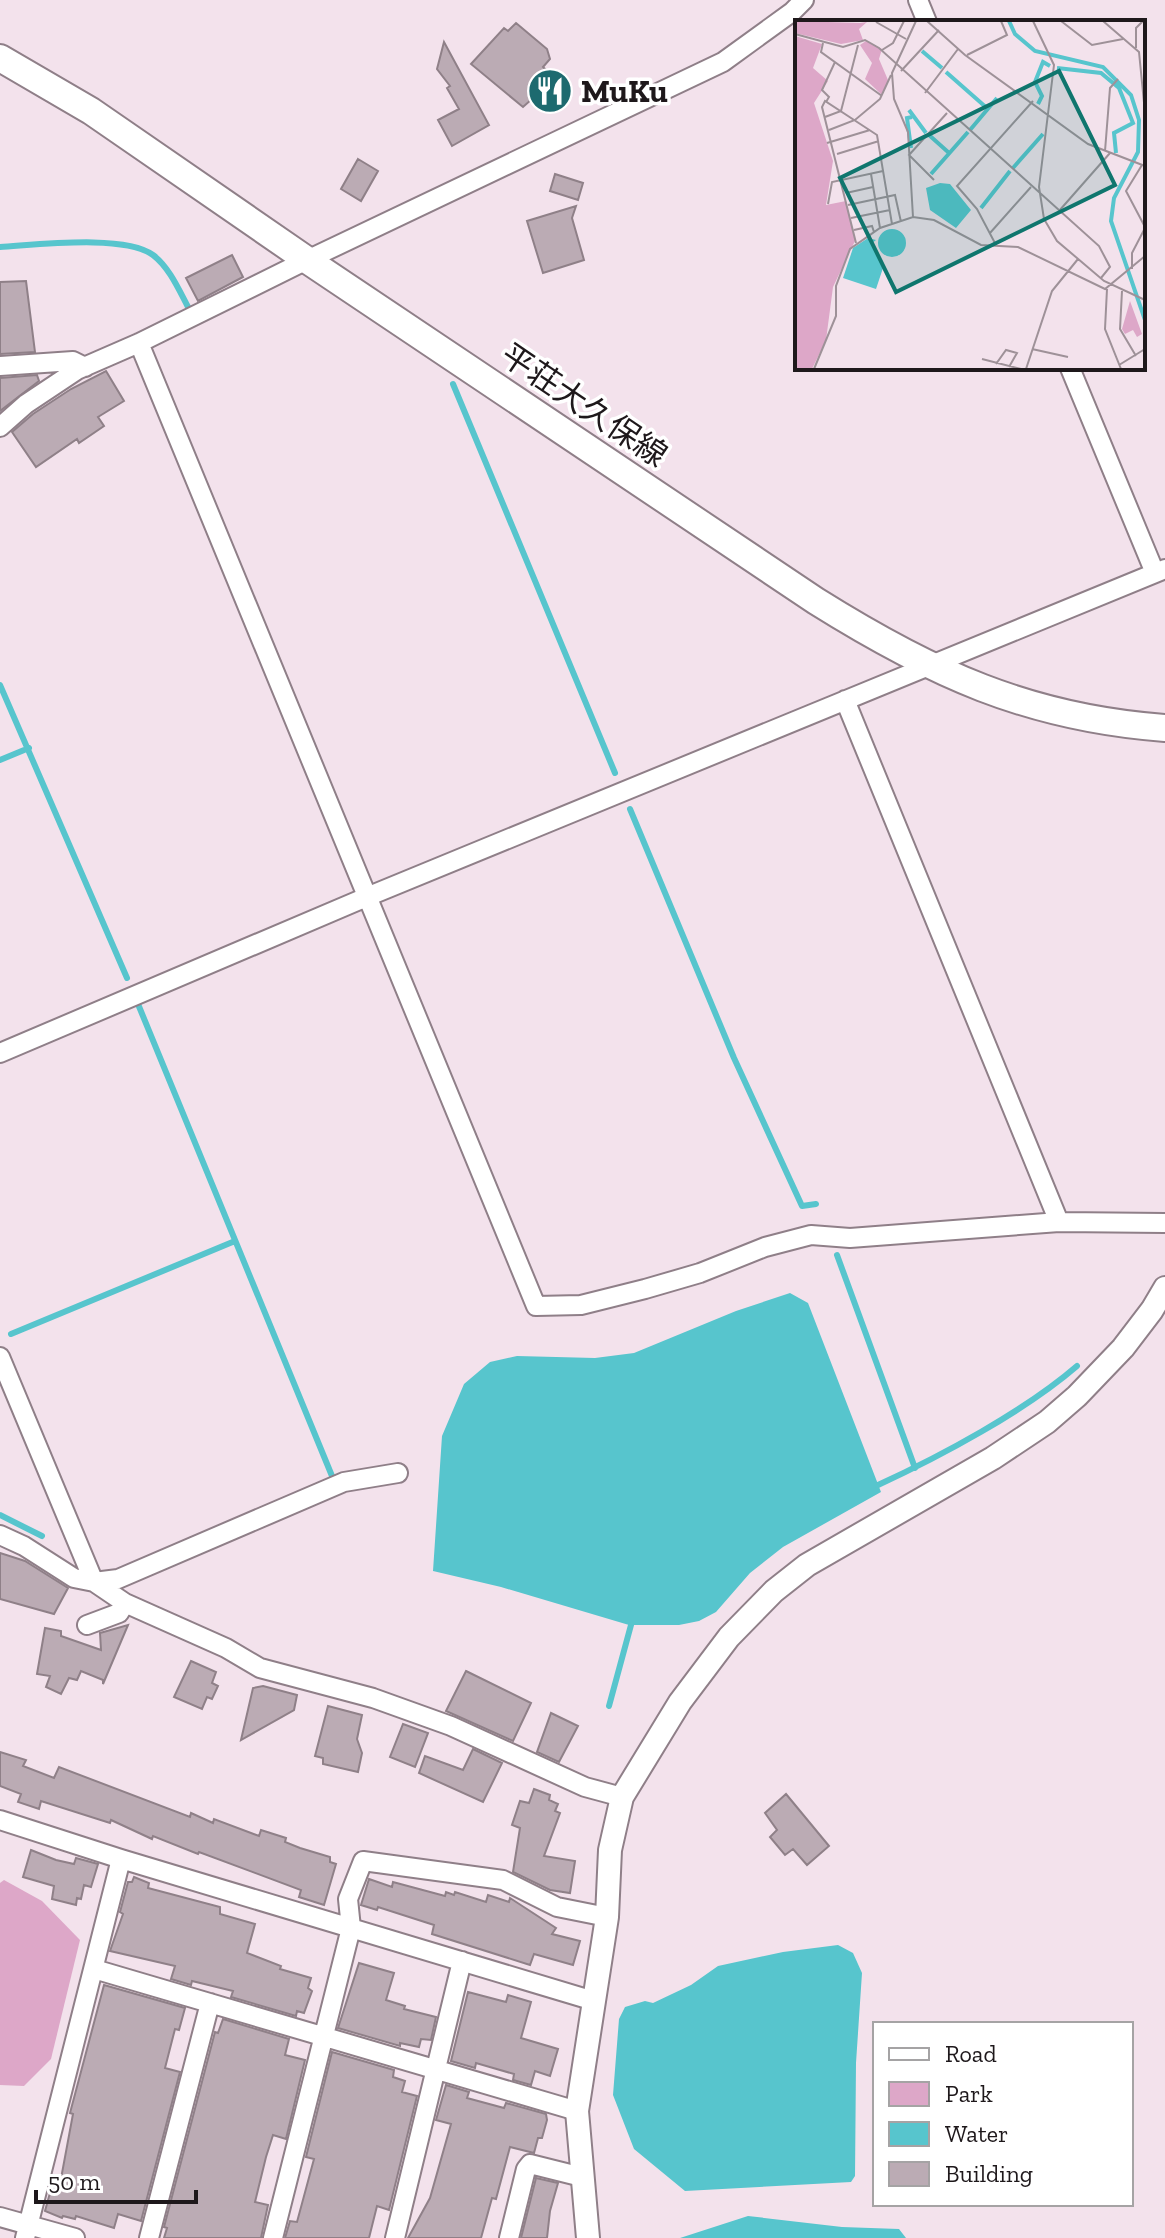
<svg xmlns="http://www.w3.org/2000/svg" width="1165" height="2238" viewBox="0 0 1165 2238" font-family="'Zilla Slab','Noto Sans JP',serif">
<style>
.green{fill:#dda7c8}
.water{fill:#57c5cd}
.lines{fill:none;stroke-linecap:round;stroke-linejoin:round}
.stream{stroke:#57c5cd;stroke-width:6}
.building{fill:#bbabb4;stroke:#8f8088;stroke-width:2}
.minor-casing{stroke:#8f7f88;stroke-width:22}
.tertiary-casing{stroke:#8f7f88;stroke-width:26}
.secondary-casing{stroke:#8f7f88;stroke-width:30}
.minor{stroke:#fff;stroke-width:18}
.tertiary{stroke:#fff;stroke-width:22}
.secondary{stroke:#fff;stroke-width:26}
.labels{text-anchor:middle;stroke-width:7;stroke-linejoin:round;paint-order:stroke}
.poi-label{font-size:32px;font-weight:bold;fill:#1e181b;stroke:#fff;text-anchor:start}
.street-label{font-size:32px;fill:#1e181b;stroke:#fff}
.inset-river{fill:none;stroke:#57c5cd;stroke-width:4}
.inset-road{fill:none;stroke:#9e9198;stroke-width:2}
.view{fill:#0f766e;fill-opacity:0.15;stroke:#0f766e;stroke-width:4}
.inset-edge{fill:none;stroke:#1e181b;stroke-width:4}
</style>
<rect width="100%" height="100%" fill="#f3e2ec"/>
<path class="green" d="M4,1880L42,1901L80,1940L51,2059L24,2086L0,2085V1883Z"/>
<path class="water" d="M790,1293L808,1303L881,1492L783,1547L750,1573L716,1612L699,1621L679,1625H629L501,1587L433,1571L442,1436L464,1384L490,1362L517,1356L595,1358L634,1353L736,1311Z
M838,1945L853,1953L862,1973L856,2063L855,2176L851,2182L685,2191L634,2149L613,2095L619,2019L625,2007L645,2001L653,2003L691,1985L718,1966L783,1952Z
M748,2216L842,2227L899,2229L906,2238H680Z"/>
<g class="lines">
<path class="stream" d="M0,247C36,245 125,234 153,255C169,267 179,290 188,307
M453,384L615,773
M0,685L127,978
M0,760L29,748
M630,809L734,1058L802,1206L816,1204
M138,1004L332,1476
M837,1255L915,1468
M11,1334L235,1241
M878,1485C941,1456 1025,1411 1077,1366
M0,1515L42,1536
M609,1706L631,1625"/>
</g>
<path class="building" d="M516,23L547,49L550,59L543,67L562,85L551,98L542,90L523,107L471,64L504,28L508,31Z
M444,42L489,125L452,146L438,120L459,109L447,88L450,86L437,69Z
M358,159L378,171L361,201L341,189Z
M555,174L583,183L578,200L550,191Z
M576,206L572,218L584,260L543,273L527,221Z
M232,255L243,277L198,301L186,278Z
M26,281L35,352L0,354V282Z
M106,371L124,401L98,417L104,426L79,443L77,439L36,467L12,432L33,414L71,389Z
M37,375L39,381L0,411V378Z
M0,1553L25,1561L68,1588L54,1614L0,1599Z
M128,1625L103,1684V1680L81,1671L77,1680L69,1678L61,1694L46,1687L50,1676L37,1674L45,1628L61,1631V1636L101,1650L100,1633Z
M191,1661L216,1672L212,1683L218,1686L212,1699L207,1697L202,1709L174,1697Z
M466,1671L531,1703L513,1741L446,1711Z
M263,1686L297,1695L294,1710L241,1740L253,1688Z
M328,1706L362,1715L357,1739L362,1753L358,1772L323,1764V1758L315,1756Z
M551,1713L578,1726L559,1762L537,1752Z
M403,1724L428,1733L415,1767L390,1757Z
M473,1749L502,1763L483,1802L419,1773L425,1756L463,1770Z
M0,1752L26,1760L23,1766L54,1778L59,1767L190,1817L191,1813L213,1823L214,1819L259,1836L261,1830L286,1838L285,1842L300,1848L330,1857V1862L336,1864L324,1905L299,1897L301,1890L199,1852L198,1854L153,1836L152,1839L111,1820L110,1823L41,1801L39,1809L18,1802L21,1794L0,1786Z
M534,1789L550,1795L549,1800L558,1804L555,1811L560,1813L544,1856L575,1861L570,1893L550,1890L513,1872L520,1828L512,1825L520,1801L529,1803Z
M786,1794L829,1846L807,1865L793,1849L785,1855L770,1837L777,1830L765,1813Z
M31,1850L56,1860L74,1864L76,1858L98,1864L91,1887L84,1885L81,1899L77,1898L76,1905L52,1899L54,1886L23,1877Z
M134,1877L149,1883L148,1888L220,1907V1914L255,1924L247,1953L281,1966L280,1969L311,1978L308,1988L312,1991L304,2013L297,2011L296,2016L231,1997L233,1991L192,1981L191,1985L171,1979L175,1966L110,1951L123,1914L120,1912L128,1882H132Z
M369,1879L392,1887L393,1882L445,1896L446,1892L454,1895L455,1892L486,1902L488,1895L509,1902L510,1898L556,1928L552,1934L580,1941L573,1965L534,1954L530,1965L432,1934L434,1925L378,1907L377,1910L361,1905Z
M359,1963L394,1973L386,2000L405,2006L404,2009L436,2017L431,2040L421,2039L419,2047L400,2043V2046L338,2028Z
M104,1985L185,2008L179,2030L175,2029L165,2068L180,2072L141,2221L118,2214L114,2228L76,2216L75,2219L63,2216L62,2218L45,2211L53,2182L60,2184L73,2114L70,2113Z
M468,1992L506,2002L508,1995L531,2002L521,2038L558,2049L550,2076L535,2071L531,2085L513,2080L514,2074L476,2063L475,2068L451,2061Z
M223,2019L289,2039L285,2055L305,2060L286,2139L273,2135L266,2157L255,2202L268,2205L261,2238H164L167,2228L164,2227L215,2032L218,2033Z
M332,2052L394,2070L393,2077L405,2081L402,2092L417,2096L389,2210L377,2206L369,2238H285L290,2221L297,2222L314,2159L306,2157Z
M446,2085L469,2092L467,2098L504,2108L506,2103L546,2114L547,2120L542,2138H538L534,2153L510,2147L496,2199L492,2198L481,2238H408L430,2198L451,2124L436,2120Z
M536,2178L558,2183L550,2211L547,2238H521Z"/>
<g class="lines">
<g class="minor-casing">
<path id="minor" d="M918,0L927,22
M139,343L536,1306L581,1305L645,1289L700,1273L765,1247L811,1235L850,1238L1059,1222L1165,1223
M0,366L73,361L85,367
M1070,368L1155,573
M0,427L26,404L77,370L139,343L307,260L723,62L792,12L804,0
M845,700L1059,1222
M0,1053L369,896L1165,569
M0,1357L94,1582L118,1579L344,1482L398,1473
M0,1535L24,1546L74,1578L94,1582L125,1603L226,1648L260,1668L373,1698L451,1726L585,1787L622,1797
M87,1625L119,1613L125,1603
M0,1820L121,1859L594,2001
M94,1969L577,2111
M0,2217L75,2238
M25,2238L121,1859
M149,2238L210,2003
M273,2238L351,1928L348,1899L363,1861L503,1880L557,1907L607,1917
M395,2238L462,1961
M509,2238L526,2169L530,2164L582,2177"/>
</g>
<g class="tertiary-casing">
<path id="tertiary" d="M588,2238L577,2111L607,1917L610,1850L622,1797L680,1702L729,1637L774,1591L807,1565L993,1458L1047,1422L1077,1396L1123,1348L1152,1310L1165,1288"/>
</g>
<g class="secondary-casing">
<path id="secondary" d="M0,58L91,111L307,260L816,601C931,673 1028,718 1165,728"/>
</g>
<use href="#minor" class="minor"/>
<use href="#tertiary" class="tertiary"/>
<use href="#secondary" class="secondary"/>
</g>
<defs>
<g id="restaurant-disc" transform="scale(2.3)"><circle r="9.5" fill="#1d6a6f" stroke="#fff"/><path d="M-5-6h1v4h1v-4h1v4h1v-4h1v5L-1.5 .5V6h-2V.5L-5-1ZM5-6V6H3V1.5H1.5Q1.5-4 5-6Z" fill="#fff"/></g>
</defs>
<g fill-rule="evenodd">
<use href="#restaurant-disc" x="550" y="91"/>
</g>
<g class="labels">
<g class="poi-label">
<text x="581" y="102">MuKu</text>
</g>
<g class="street-label">
<text transform="translate(584 405) rotate(34)" y="11">平荘大久保線</text>
</g>
</g>
<g transform="translate(795 20)">
<rect width="350" height="350" fill="#f3e2ec"/>
<path d="M0,1L65,3L72,2L64,9L68,20L46,24L0,13ZM0,16L27,24L18,48L33,61L19,83L38,141L31,185L51,181L60,221L38,267L31,320L17,349H0ZM71,21L87,29L84,39L93,60L87,75L70,59L77,43L65,25ZM335,281L347,314L342,317L338,310L330,314L327,309Z" fill="#dda7c8"/>
<path d="M145,163L155,164L176,190L161,208L135,190L131,168ZM83 223a14 14 0 1 1 28 0a14 14 0 1 1-28 0ZM73,218L81,220L77,223L89,245L81,269L48,258L58,228Z" fill="#57c5cd"/>
<path class="inset-river" d="M214,1L220,14L240,31L308,47L336,75L344,100L343,132L319,178L316,201L350,300M127,31L147,48M262,48L306,53L324,68L338,103L319,113L321,133M151,52L193,89M243,84L247,76L240,62L248,42L255,46M114,90L131,113M175,110L202,78M134,115L153,132M116,128L112,98L117,97M218,148L248,114M136,154L173,112M186,188L215,151"/>
<path class="inset-road" d="M132,1L170,35L293,124L350,146M238,1L259,45L244,167L249,199L262,221L309,261L350,280M266,1L297,25L328,19M308,1L344,32L350,93M81,2L111,19M0,14L48,27L70,20L84,28L304,226L315,247L306,258M28,23L26,32L87,76M341,28V8L348,1M87,30L98,23L109,1M172,35L212,15L206,1M106,51L144,10M130,73L163,29M31,82L34,77L27,70L40,42M30,97L46,91L63,25M34,110L60,100L85,79L96,55M32,123L75,110M310,131L315,68L323,59M42,134L84,121M347,145L331,171L350,207M76,154L85,208M139,160L114,135L152,93M51,173L78,167M33,184L37,162L88,151M53,185L100,175L106,202M264,191L315,133M118,197L113,112L99,79L97,53L121,1M56,198L95,190M59,210L77,206L79,212M195,213L236,167M61,223L27,87L30,81L82,115L97,204M201,225L182,189L162,166L238,81M337,249V233L350,208M312,269L310,309L326,349M327,271L325,309L341,336M237,329L273,337M187,339L226,349M201,344L211,330L222,333L214,347M324,345L350,329M19,349L41,296V266L55,229L85,208L118,197L139,200L186,225L223,227L310,269L350,236M231,349L257,271L283,239"/>
<path class="view" d="M264,51L320,165L101,272L45,158Z"/>
<rect width="350" height="350" class="inset-edge"/>
</g>
<rect x="873" y="2022" width="260" height="184" fill="#ffffff" stroke="#a5a3a4" stroke-width="2"/>
<rect x="889" y="2048" width="40" height="12" fill="#ffffff" stroke="#a5a3a4" stroke-width="2"/>
<text x="945" y="2062" font-size="24" fill="#1e181b">Road</text>
<rect x="889" y="2082" width="40" height="24" fill="#dda7c8" stroke="#a5a3a4" stroke-width="2"/>
<text x="945" y="2102" font-size="24" fill="#1e181b">Park</text>
<rect x="889" y="2122" width="40" height="24" fill="#57c5cd" stroke="#a5a3a4" stroke-width="2"/>
<text x="945" y="2142" font-size="24" fill="#1e181b">Water</text>
<rect x="889" y="2162" width="40" height="24" fill="#bbabb4" stroke="#a5a3a4" stroke-width="2"/>
<text x="945" y="2182" font-size="24" fill="#1e181b">Building</text>
<path d="M36 2190v12h160v-12" fill="none" stroke="#1e181b" stroke-width="4"/>
<text x="48" y="2190" font-size="24" fill="#1e181b" stroke="#ffffff" stroke-width="6" paint-order="stroke">50 m</text>
</svg>
